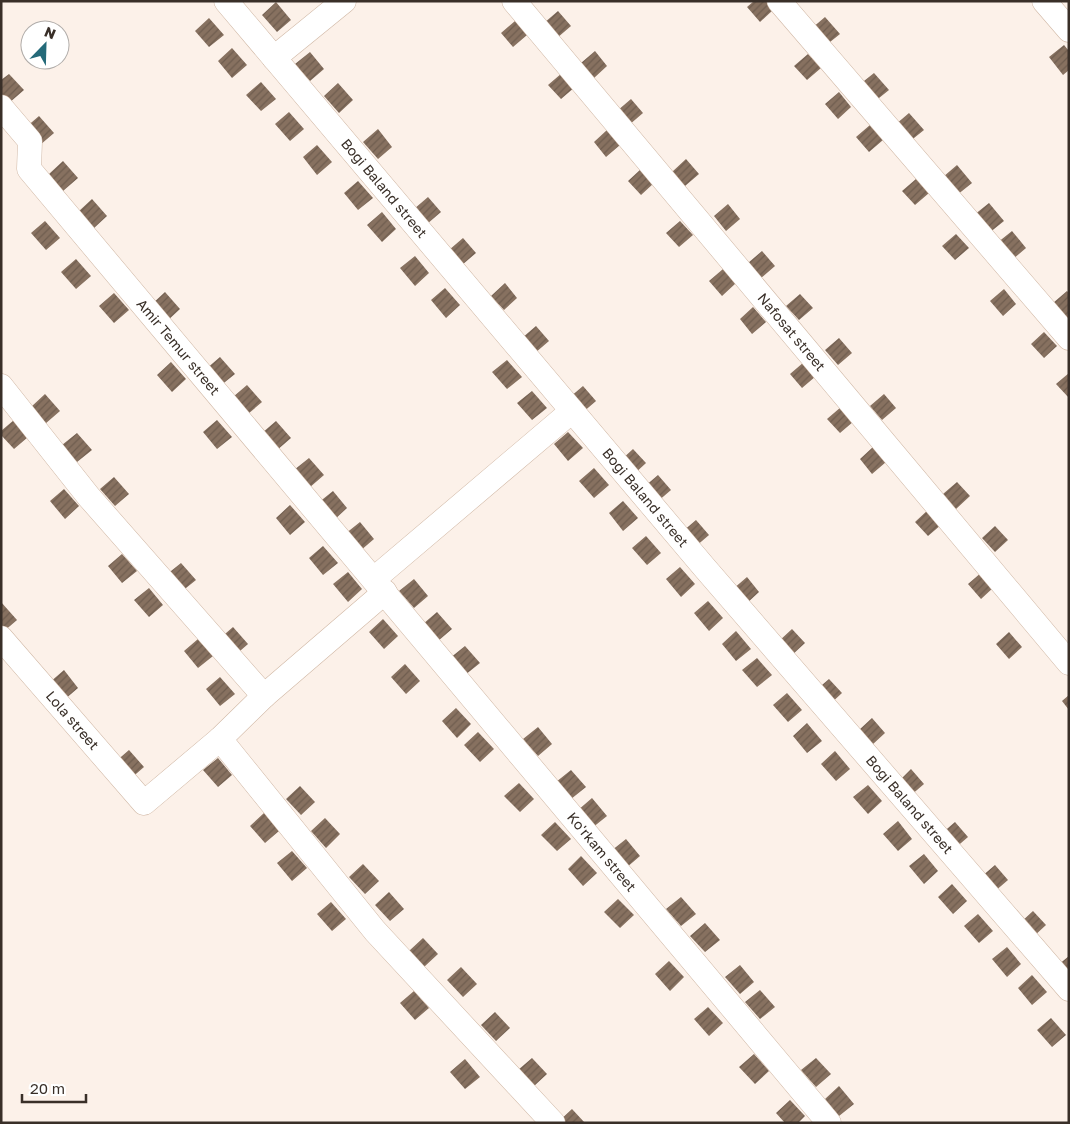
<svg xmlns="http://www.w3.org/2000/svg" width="1070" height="1124" viewBox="0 0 1070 1124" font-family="'Golos Text',sans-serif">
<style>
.building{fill:url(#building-hatch)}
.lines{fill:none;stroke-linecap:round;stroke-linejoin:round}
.minor-casing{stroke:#d0b7a4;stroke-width:25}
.minor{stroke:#fff;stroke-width:24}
.labels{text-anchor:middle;stroke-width:5;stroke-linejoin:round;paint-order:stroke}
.street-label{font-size:14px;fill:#392f28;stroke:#fff}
</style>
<defs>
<pattern id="building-hatch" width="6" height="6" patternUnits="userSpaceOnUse" patternTransform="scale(1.25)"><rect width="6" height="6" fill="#877160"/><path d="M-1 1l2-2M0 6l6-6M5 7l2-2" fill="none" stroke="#6f5d4f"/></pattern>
</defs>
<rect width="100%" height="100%" fill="#fcf1e9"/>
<path class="building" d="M754,1H766L773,10L760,22L747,7Z
M276,2L291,20L277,32L262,15Z
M558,11L571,26L557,38L544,23Z
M825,17L840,34L825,46L811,29Z
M209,18L224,35L209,47L195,31Z
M515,21L527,35L513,47L501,33Z
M1064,45L1069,51V70L1063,75L1049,57Z
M232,48L247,65L232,78L218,61Z
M595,51L607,66L594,78L581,63Z
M310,52L324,69L310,81L295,64Z
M808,54L821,68L807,80L794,66Z
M562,73L575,87L561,99L548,85Z
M874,73L889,90L874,102L859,85Z
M9,74L24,90L9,103L1,94V80Z
M261,82L276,99L261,111L246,95Z
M338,83L353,100L339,113L324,96Z
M839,92L851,107L838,119L825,104Z
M631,99L643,113L629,125L617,111Z
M289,112L304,129L290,141L275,124Z
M909,113L924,130L909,142L895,125Z
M39,116L54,133L40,145L25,128Z
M870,125L883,140L869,152L856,137Z
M378,129L392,147L378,159L363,142Z
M607,130L620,145L606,157L594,142Z
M317,145L332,162L317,175L303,157Z
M686,159L699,174L685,186L672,172Z
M63,161L78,178L63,191L49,174Z
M957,165L972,183L957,195L943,177Z
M641,169L654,183L641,195L628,181Z
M916,179L929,193L915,205L902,191Z
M358,181L373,198L358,210L344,193Z
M428,197L441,212L427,224L414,209Z
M92,199L107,216L93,229L78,212Z
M989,203L1004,221L989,233L974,215Z
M728,204L740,219L726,231L714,216Z
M382,212L396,229L382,242L367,225Z
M45,221L60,238L46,250L31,233Z
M680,221L693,235L679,247L666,233Z
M1012,231L1026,248L1012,260L997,243Z
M956,234L969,248L955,260L942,246Z
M463,238L476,253L462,265L449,250Z
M762,251L775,266L761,278L748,263Z
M415,256L429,273L415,286L400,268Z
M76,259L91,276L76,289L61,272Z
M723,269L736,283L722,296L709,281Z
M505,283L517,298L504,310L491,296Z
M445,288L460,305L446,318L431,300Z
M1004,289L1016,304L1003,316L990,301Z
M1067,291L1069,293V319L1067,321L1053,303Z
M165,292L180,309L166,322L151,305Z
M114,293L129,310L114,323L99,306Z
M800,294L813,308L799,320L786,306Z
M753,307L766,322L752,334L740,319Z
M536,326L549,341L535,353L522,338Z
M1044,332L1057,346L1044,358L1031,344Z
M839,338L852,353L838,365L825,350Z
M220,357L235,374L220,386L206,369Z
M507,360L522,377L507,389L492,372Z
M171,362L186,379L172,392L157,375Z
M804,362L816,376L802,388L790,374Z
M1069,373V398L1056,384Z
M247,385L262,402L248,414L233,397Z
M583,386L596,401L582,413L569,398Z
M532,391L547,408L532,420L517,403Z
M45,394L60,411L45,424L31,407Z
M884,394L896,408L882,420L870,406Z
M841,407L854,421L840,433L827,419Z
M14,420L28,437L14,449L1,435V431Z
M217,420L232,437L217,449L203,432Z
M276,421L291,438L276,451L262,433Z
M568,432L583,448L568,461L554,444Z
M77,433L92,450L77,462L62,445Z
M873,447L886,462L872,474L860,459Z
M633,449L646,463L633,475L620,461Z
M309,458L324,475L309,488L294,470Z
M594,468L609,485L594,498L579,481Z
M658,475L671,490L657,502L644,487Z
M114,477L129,494L115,506L100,489Z
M957,482L970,496L956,509L943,494Z
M64,489L79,506L65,519L50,501Z
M333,491L347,508L333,521L318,503Z
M623,501L638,518L623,531L609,513Z
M290,505L305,522L290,535L276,518Z
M929,509L942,524L928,536L915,522Z
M696,520L709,535L695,547L682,532Z
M360,522L374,539L360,551L345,534Z
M995,526L1008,540L995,552L982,538Z
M646,536L661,553L647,565L632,548Z
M323,546L338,563L323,575L309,558Z
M122,554L137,571L122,583L108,566Z
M181,563L196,580L181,592L166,575Z
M680,567L695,584L681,597L666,579Z
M348,572L362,589L348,602L333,584Z
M982,572L994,587L981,599L968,584Z
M747,577L759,592L746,604L733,589Z
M414,579L428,596L414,608L399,591Z
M149,588L163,605L149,617L134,600Z
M708,601L723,618L709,631L694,613Z
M1,602L17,620L3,632L1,631Z
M437,612L452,629L438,641L423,624Z
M383,619L398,636L384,649L369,632Z
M233,627L248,644L233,657L218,640Z
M792,629L805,643L791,656L779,641Z
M736,631L751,649L736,661L722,644Z
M1009,632L1022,647L1009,659L996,644Z
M198,639L213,656L198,668L184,651Z
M465,646L480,663L465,675L450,658Z
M757,658L772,675L757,687L742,670Z
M405,664L420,681L406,694L391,677Z
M64,670L78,688L64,700L49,683Z
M220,677L235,694L220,706L206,689Z
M829,679L842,693L828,706L815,691Z
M787,693L802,710L788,722L773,705Z
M1069,695V710L1062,701Z
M456,708L471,724L457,738L442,721Z
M872,718L885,733L872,745L859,730Z
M807,723L822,741L807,753L793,736Z
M538,727L552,744L538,756L523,739Z
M478,732L494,749L480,762L464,745Z
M129,750L144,767L129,780L114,763Z
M835,751L850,769L836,781L821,764Z
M218,758L232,775L218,787L203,770Z
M911,769L924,784L910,796L898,782Z
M571,770L586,787L571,799L556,782Z
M519,783L534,799L520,812L504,796Z
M868,785L882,801L868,814L853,797Z
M300,786L315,802L301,815L286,799Z
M592,798L607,816L592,828L577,811Z
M264,813L279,831L265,843L250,826Z
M325,818L340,834L326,848L311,831Z
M898,821L912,839L898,851L883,834Z
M555,822L571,839L557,851L541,835Z
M955,822L968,837L954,849L941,834Z
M626,839L640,856L626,868L611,851Z
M292,851L307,868L292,881L277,863Z
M924,854L938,871L924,884L909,866Z
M581,856L597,873L583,886L568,869Z
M363,864L379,881L365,894L349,877Z
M995,865L1008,880L994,892L981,877Z
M952,884L967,901L953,914L938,897Z
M389,892L404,909L390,921L375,905Z
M681,897L696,914L681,926L666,909Z
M618,899L634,915L620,928L604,912Z
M331,902L346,919L332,931L317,914Z
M1033,911L1046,925L1033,937L1020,923Z
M978,914L993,931L979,943L964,926Z
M705,923L720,940L705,952L690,936Z
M423,938L438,954L424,967L409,951Z
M1007,947L1021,964L1007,977L992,959Z
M1069,956V978L1058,965Z
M669,961L684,977L670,991L655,974Z
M740,965L754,982L740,994L725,977Z
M461,967L477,984L463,997L447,980Z
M1032,975L1047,992L1032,1005L1018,988Z
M760,990L775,1007L760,1019L745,1002Z
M414,991L429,1008L415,1020L400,1003Z
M708,1007L723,1023L709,1036L694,1019Z
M495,1012L510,1028L496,1041L481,1025Z
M1051,1018L1066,1035L1052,1047L1037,1030Z
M754,1054L769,1071L755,1084L739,1067Z
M532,1058L547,1074L533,1087L518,1070Z
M816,1058L831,1074L816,1087L801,1070Z
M465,1059L480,1077L465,1089L450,1072Z
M839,1086L854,1104L839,1116L825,1099Z
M790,1100L805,1116L798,1123H785L776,1113Z
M572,1109L585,1123H557Z"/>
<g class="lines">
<g class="minor-casing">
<g id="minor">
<path id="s1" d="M226,1L704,567L1069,989"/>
<path id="s2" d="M514,1L1069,663"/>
<path d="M779,1L1069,338"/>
<path d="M1044,1L1069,30"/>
<path d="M274,58L344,1"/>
<path id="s3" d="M1,107L30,141L29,169L829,1123"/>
<path d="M1,386L89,497L264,696"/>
<path d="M374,579L572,411"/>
<path d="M385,592L264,696L220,739L375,931L553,1123"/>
<path id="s4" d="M1,638L144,803L220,739"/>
</g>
</g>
<use href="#minor" class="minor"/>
</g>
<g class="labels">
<g class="street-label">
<text dy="5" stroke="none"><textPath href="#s1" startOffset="245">Bogi Baland street</textPath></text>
<text dy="5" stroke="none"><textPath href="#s2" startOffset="432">Nafosat street</textPath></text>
<text dy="5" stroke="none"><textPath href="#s3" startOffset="305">Amir Temur street</textPath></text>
<text dy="5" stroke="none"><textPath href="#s1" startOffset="650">Bogi Baland street</textPath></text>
<text dy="5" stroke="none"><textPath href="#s4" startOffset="109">Lola street</textPath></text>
<text dy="5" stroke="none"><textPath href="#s1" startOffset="1055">Bogi Baland street</textPath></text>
<text dy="5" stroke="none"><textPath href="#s3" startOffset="964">Ko'rkam street</textPath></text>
</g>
</g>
<rect width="1070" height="1124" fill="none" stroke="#392f28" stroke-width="5"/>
<g transform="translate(45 45) rotate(23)"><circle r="24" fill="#ffffff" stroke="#b0aca9"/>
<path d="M0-4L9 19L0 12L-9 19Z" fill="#246a79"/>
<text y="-8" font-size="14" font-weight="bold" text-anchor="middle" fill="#392f28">N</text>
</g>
<path d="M22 1094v8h64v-8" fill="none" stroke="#392f28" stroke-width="2.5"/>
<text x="30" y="1094" font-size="15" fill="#392f28" stroke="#ffffff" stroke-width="4" paint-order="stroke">20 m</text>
</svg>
